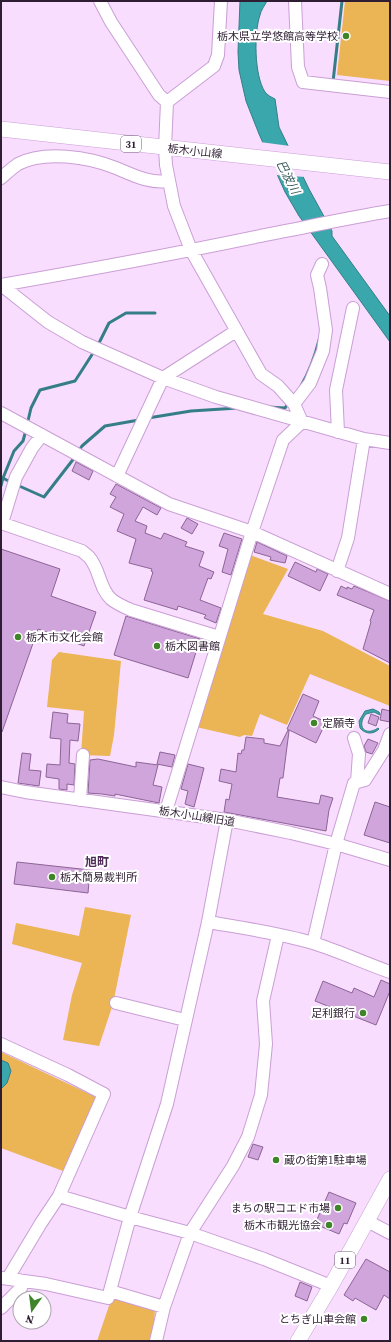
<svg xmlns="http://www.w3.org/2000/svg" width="391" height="1342" viewBox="0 0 391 1342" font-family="'Source Serif 4','Noto Sans JP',serif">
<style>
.green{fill:#ebb454}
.water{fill:#39a7ab;stroke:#367e87}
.pier{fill:#f8ddff}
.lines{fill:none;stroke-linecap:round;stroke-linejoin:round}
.stream{stroke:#367e87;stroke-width:3}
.building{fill:#d0a5db;stroke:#8c6496}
.minor-casing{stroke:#ca9fd5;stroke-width:14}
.major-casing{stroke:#ca9fd5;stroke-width:16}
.minor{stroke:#fff;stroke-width:12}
.major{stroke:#fff;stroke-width:15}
.poi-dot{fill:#3f8429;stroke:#fff;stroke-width:1.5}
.labels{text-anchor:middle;stroke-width:4;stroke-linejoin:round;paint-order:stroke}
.shield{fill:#fff;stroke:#6d6270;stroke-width:1}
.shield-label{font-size:10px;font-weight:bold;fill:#2f1e33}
.poi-label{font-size:11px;fill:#2f1e33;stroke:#fff;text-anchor:end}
.street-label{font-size:11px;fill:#2f1e33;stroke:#fff}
.water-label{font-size:12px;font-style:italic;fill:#3a5b5c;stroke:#fff}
.neighbourhood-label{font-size:12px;font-weight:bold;fill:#4f2b59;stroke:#fff}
</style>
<rect width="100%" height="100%" fill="#f8ddff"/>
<path class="green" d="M345,1H390V81L337,75Z
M250,555L288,569L263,614L323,631L390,666V706L310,674L287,725L260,714L252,736L244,735L240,737L196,727Z
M59,652L121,661L114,735L110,756L81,755L84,711L47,707L52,660Z
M85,907L131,915L113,1004L99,1046L63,1040L72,995L82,963L12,944L16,923L79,936Z
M1,1052L96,1097L63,1171L1,1148Z
M113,1294L155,1306L154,1332L153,1341H97Z"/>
<path class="water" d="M240,1H267C265,5 261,10 260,15C254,33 254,75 265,92C267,95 271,97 275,99L279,127L309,189L332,231V236L390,316V342L299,216L285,192L259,134L246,101L239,70L238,52Z
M373,709L379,712L380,714V715L374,712L366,714C356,726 365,737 378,728L379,729C373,735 365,734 360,728L359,721L365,711Z
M1,1060L8,1063L11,1071L7,1083L1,1089Z"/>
<path class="pier" d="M260,142L290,146L306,177L275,175Z"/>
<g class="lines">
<path class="stream" d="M333,82L342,1
M98,345L109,323L126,313H155
M301,386C309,372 315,356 319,340
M268,407L285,408L289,402
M148,418L191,411L238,408
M27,425L31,408L40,390L75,381L95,350
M78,452L82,446L105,426L139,420
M3,478L14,451L23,441L26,430
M17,485L44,497L75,457
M1,486L3,478L12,483"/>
</g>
<path class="building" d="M76,462L93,471L89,480L72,471Z
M116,484L161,508L157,515L143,507L135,521L147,526L145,533L161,539L164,533L187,542L185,546L204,552L199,566L214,572L211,579L208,578L200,600L221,608L216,623L204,618L206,615L178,606L177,610L144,600L153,572L151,571L152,569L129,563L136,539L117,531L124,514L110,507L116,497L110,494Z
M187,518L198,524L192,534L181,528Z
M224,533L242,539L231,575L222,572L228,549L219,546Z
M257,542L287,556L285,563L270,560L271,557L254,552Z
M1,549L60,569L51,596L96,612L84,646L38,629L2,732L1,731Z
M295,562L316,572L317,569L328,574L320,591L288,576Z
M341,586L347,589V587L352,589L354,586L390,601V663L363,649L371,622L370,621L374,610L337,595Z
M126,616L200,639L188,678L114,655Z
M303,694L319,701L313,716L326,722L316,743L287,729Z
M382,709L390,711V722L380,720Z
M53,712L68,714L67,723L80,724L78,741L70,740L69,763L75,764L74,785L67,784V790L59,789V779L46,777L47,764L60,765L61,739L50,738Z
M371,714L379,717L376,726L368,723Z
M288,730L289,731L283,778H280L277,797L319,804L321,795L333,798L329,810L326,831L224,812L226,799L229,800L232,784L219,781L221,769L236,772L238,753L241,754L242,750H244L246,737L264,739V743L280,746Z
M368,739L378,743L372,754L366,752L364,746Z
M160,752L175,755L172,767L157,764Z
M22,753L31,754L29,770L41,771L39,786L18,783Z
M98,759L136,767V762L158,765L153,785L162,787L159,803L115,794V796L102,794L88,793L90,760Z
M188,764L204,768L194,807L185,804L188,791L181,789Z
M375,802L390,807V843L364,835Z
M17,862L90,870L88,893L14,884Z
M381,980L390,984V991L376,1025L315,1001L323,981L352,993L354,988L374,997Z
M253,1144L263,1147L258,1160L248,1157Z
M329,1192L356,1203L347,1224L344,1223L339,1234L315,1224Z
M366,1259L390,1272V1299L384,1295L376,1310L355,1298L353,1301L344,1295Z
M300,1282L312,1287L307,1301L295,1296Z"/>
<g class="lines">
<g class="minor-casing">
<path id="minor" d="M100,1L111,22L159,95L167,102L165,148L166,165L174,206L191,250L261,374L278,386L294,404L302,422L283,440L252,532L166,811
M295,1L298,67L303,82L390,92
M167,102L214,66L218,55L221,1
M1,178C6,174 12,168 18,164C44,150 89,157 116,168C133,175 150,184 168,181
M1,285L48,322L82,342L163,378L216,397L364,439L390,443
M1,285C87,270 174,254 260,236C303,228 346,218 390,211
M294,404L310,383L323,351L326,330L320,288L317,275L322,264
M1,413L169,504L252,532L390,594
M338,432L336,390L353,308
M117,476L163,378L236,331
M1,523L82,551C84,553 87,555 89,557C100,569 99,588 111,599C117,604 124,607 131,610L219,637
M2,523L16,477L32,448L42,435
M337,571L348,538L364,439
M354,738L359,754L357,782
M1,787L25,792L227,820L291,833L336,844L390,860
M80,800L83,755
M227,820L208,922L167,1104L130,1217L190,1233L264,1259L331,1286
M208,922C243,928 279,933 313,943C339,951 364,963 390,972
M313,943L336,844L354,783L365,780L384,750L390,734
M116,1003L185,1020
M1,1044L68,1075L104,1094L59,1196L41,1223L8,1278
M367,1221L390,1233
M2,1278L46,1284L108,1298L130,1217L59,1196
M110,1291L164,1307
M1,1308L21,1288L19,1280
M156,1341L164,1307L190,1233L233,1166L248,1137L261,1095L266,1044L263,1001L278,935"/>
</g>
<g class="major-casing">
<path id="major" d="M1,129L390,172
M298,1341L331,1286L390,1179"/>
</g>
<use href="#minor" class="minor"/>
<use href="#major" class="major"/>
</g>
<g class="poi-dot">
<circle cx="346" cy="36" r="4"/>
<circle cx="18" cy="637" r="4"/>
<circle cx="157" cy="646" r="4"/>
<circle cx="314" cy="723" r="4"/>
<circle cx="52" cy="877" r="4"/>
<circle cx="363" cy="1013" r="4"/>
<circle cx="276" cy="1160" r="4"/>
<circle cx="338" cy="1208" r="4"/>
<circle cx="329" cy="1225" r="4"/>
<circle cx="364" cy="1319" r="4"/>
</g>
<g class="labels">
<g class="shield">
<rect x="121" y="136" width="20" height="16" rx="3"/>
<rect x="335" y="1252" width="20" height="16" rx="3"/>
</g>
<g class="shield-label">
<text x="131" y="148">31</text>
<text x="345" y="1264">11</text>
</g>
<g class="poi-label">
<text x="338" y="40">栃木県立学悠館高等学校</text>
<text x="26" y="641" text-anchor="start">栃木市文化会館</text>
<text x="165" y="650" text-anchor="start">栃木図書館</text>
<text x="322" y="727" text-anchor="start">定願寺</text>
<text x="60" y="881" text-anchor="start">栃木簡易裁判所</text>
<text x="355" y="1017">足利銀行</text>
<text x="284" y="1164" text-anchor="start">蔵の街第1駐車場</text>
<text x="330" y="1212">まちの駅コエド市場</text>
<text x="321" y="1229">栃木市観光協会</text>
<text x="356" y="1323">とちぎ山車会館</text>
</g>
<g class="street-label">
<text transform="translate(195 151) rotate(6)" y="4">栃木小山線</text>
<text transform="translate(197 816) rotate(9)" y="4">栃木小山線旧道</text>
</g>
<g class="water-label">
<text transform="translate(288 177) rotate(63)" y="4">巴波川</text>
</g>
<g class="neighbourhood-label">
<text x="97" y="866">旭町</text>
</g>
</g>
<rect width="391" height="1342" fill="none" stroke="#2f1e33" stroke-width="4"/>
<g transform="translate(32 1310) rotate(194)"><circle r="19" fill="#ffffff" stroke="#aca5ad"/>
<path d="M0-3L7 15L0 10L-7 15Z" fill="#3f8429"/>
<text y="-6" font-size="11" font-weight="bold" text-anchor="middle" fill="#2f1e33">N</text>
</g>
</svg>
